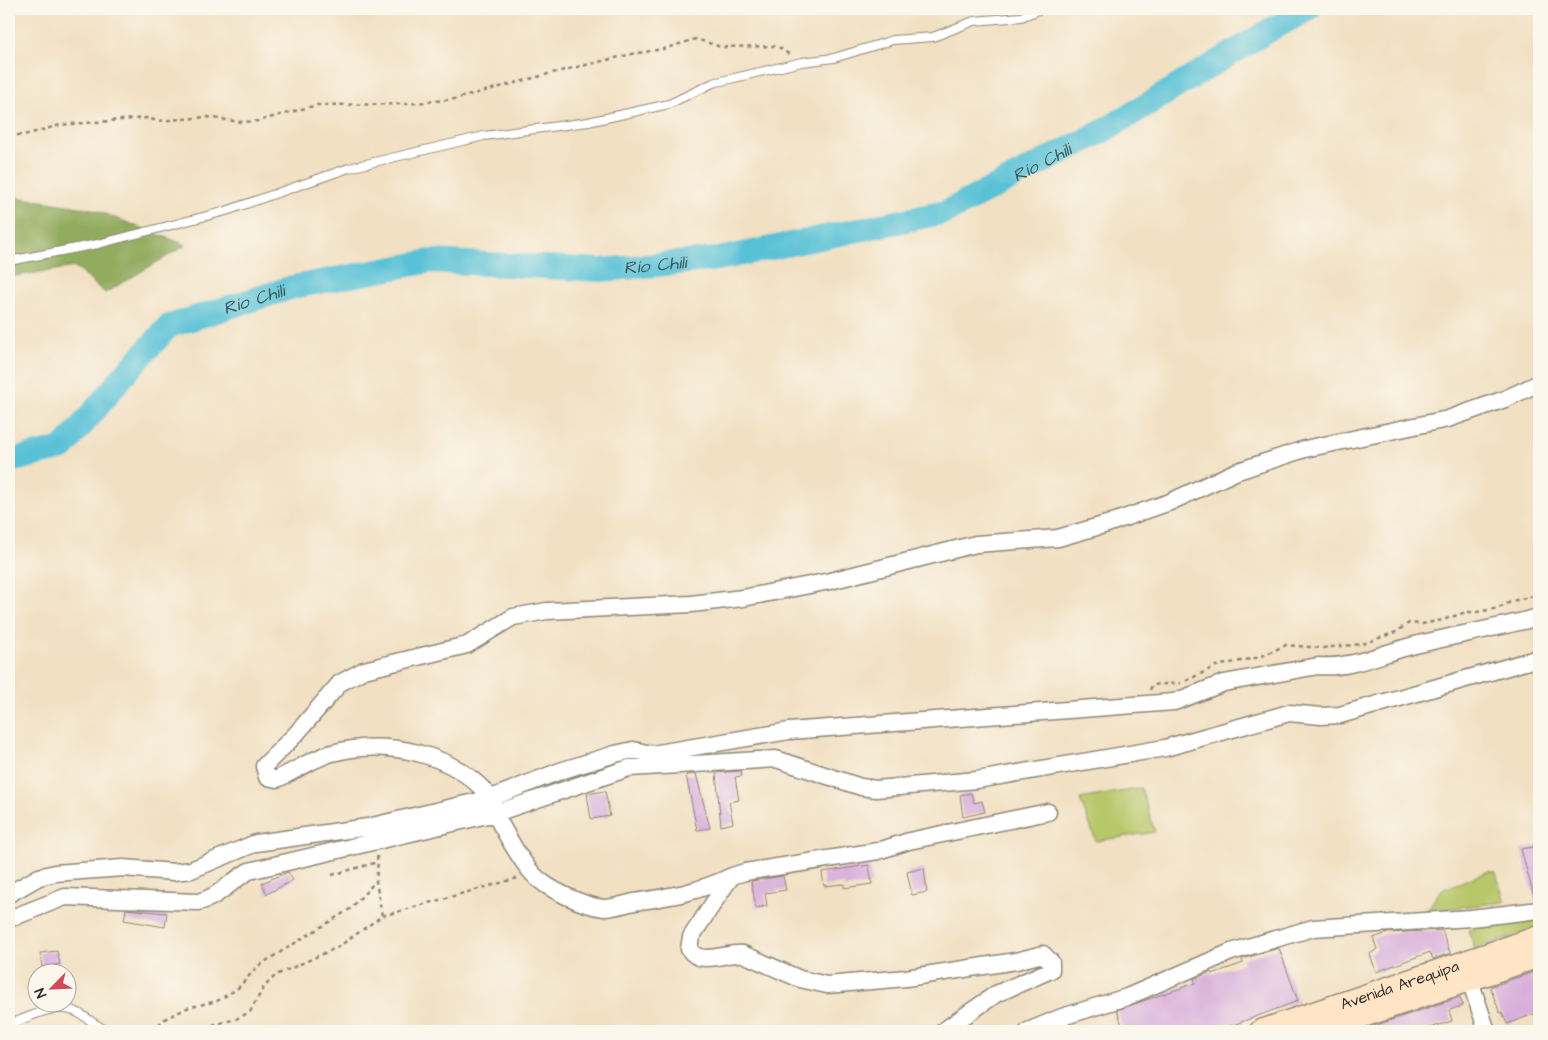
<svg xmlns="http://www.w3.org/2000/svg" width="1548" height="1040" viewBox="0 0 1548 1040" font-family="'Architects Daughter',sans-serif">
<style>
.green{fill:#b8c76a;stroke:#72794a}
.forest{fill:#92ac5e;stroke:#5e6c44}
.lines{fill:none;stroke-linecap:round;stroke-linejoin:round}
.river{stroke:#59c1d6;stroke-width:24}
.building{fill:#d8afda}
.lane-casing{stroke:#8e8676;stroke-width:10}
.street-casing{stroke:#8e8676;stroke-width:19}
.secondary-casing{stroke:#8e8676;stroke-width:25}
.path{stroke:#8e8676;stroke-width:2.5;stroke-dasharray:4 4;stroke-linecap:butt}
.lane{stroke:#fff;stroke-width:8}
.street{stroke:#fff;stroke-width:16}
.secondary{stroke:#ffe4c6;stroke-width:22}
.labels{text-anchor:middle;stroke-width:4.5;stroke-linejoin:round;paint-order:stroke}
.street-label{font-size:16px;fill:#2b2b2b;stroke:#fbf7ec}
.water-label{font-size:18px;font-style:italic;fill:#39585e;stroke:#fbf7ec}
</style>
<rect width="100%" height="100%" fill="#fbf7ec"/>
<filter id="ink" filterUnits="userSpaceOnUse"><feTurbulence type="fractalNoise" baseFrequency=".02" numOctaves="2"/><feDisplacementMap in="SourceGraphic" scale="10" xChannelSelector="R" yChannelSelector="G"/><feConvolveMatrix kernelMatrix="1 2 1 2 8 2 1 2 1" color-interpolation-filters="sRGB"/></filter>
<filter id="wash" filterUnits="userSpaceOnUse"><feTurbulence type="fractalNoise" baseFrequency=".0096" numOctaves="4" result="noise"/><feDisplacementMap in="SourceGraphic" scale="20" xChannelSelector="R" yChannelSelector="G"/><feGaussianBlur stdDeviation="1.12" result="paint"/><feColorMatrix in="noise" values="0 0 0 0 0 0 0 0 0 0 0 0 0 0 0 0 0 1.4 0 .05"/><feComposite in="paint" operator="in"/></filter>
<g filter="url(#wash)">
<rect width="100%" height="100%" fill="#f1e0c2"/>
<path class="green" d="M1141,788L1155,832L1096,841L1080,799Z
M1489,871L1496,873L1505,902L1426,911L1441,890Z
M1539,919V928L1475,949L1468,930Z"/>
<path class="forest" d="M9,196L92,209L186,245L105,293L75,267L9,277Z"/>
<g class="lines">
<path class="river" id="s1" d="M9,461L63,448L124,375L169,326L293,287L431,261L601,270L718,259L946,212L1105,130L1270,30L1309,9"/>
</g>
<g id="blocks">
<path class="building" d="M741,771L742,776L735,777L739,800L729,802L733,823L721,826L716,773Z
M696,774L710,828L697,830L686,775Z
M605,791L610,816L591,819L587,794Z
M971,793L974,803L982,801L985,812L963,817L960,795Z
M1539,846V900H1535L1521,849Z
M869,865L872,884L844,888V884L824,886L822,872Z
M924,868L927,892L912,895L907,872Z
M288,872L293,880L267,894L262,883Z
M783,876L786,890L765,893L767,906L756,908L751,881Z
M126,909L167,913L165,927L124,920Z
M1442,930L1450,953L1433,959L1430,952L1376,972L1370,954L1377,949L1373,938L1388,933Z
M1279,948L1298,1001L1217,1031H1124L1117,1010L1195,983L1194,979L1211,972L1212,974L1243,963L1242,959Z
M57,951L60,964L42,967L40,953Z
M1539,970V1012L1507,1024L1502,1012L1500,1013L1490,987Z
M1460,997L1463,1006L1449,1010L1452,1021L1430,1028L1431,1031H1376L1374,1026Z"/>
</g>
</g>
<g filter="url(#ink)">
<use href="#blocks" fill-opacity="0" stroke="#8e8676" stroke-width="1"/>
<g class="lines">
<g class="lane-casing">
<path id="lane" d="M9,261L98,244L226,211L349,168L484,136L588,122L669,104L713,83L802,62L834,58L893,40L933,37L974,21L1021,17L1041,9
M9,1024C30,1018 51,1003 74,1011C87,1016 96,1027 109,1031"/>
</g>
<g class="street-casing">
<path id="street" d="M732,876C696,893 672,896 634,902C625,904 613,908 604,908C584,906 546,889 533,874C520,860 509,839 500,823C495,814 495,802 488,795C452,752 385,739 332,753C314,758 295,771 277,779L267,777L264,766L296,734L340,683L364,670L467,645L513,617L547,611L691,604L743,598L830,581L976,544L1058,538L1107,524L1170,502L1235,472L1305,449L1448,419L1505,399L1539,383
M9,894L39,877L55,873L123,868L174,872L191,870L256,843L368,827L491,798L560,771L615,754L633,750L652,754L789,731L1174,702L1224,683L1318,666C1352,669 1382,653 1415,645C1456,635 1498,628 1539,617
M9,919L65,897L198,902C218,898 232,880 249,871L496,813L629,768L776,759L861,787L876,789L977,780L1165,748L1289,713L1321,716L1340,715L1539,658
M1466,969L1487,1031
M943,1031L996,994L1051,970V962L1043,954L1016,961L906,978L827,985L800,979L743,954C726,952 700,967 689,949L691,937L724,887L732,876L745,872L878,851L909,841L1048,812
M1028,1031L1062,1017L1127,997L1231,952L1313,928L1471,918L1539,910"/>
</g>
<g class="secondary-casing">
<g id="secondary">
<path id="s2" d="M1261,1031L1539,937"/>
<path d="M1319,1031L1539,956"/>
</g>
</g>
<path class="path" d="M9,136L28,134L60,125L146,118L158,121L207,117L240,122L258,121L317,105L407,104L455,99L552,73L632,54L663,49L696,39L721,47L777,46L790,55
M1186,681L1216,666L1260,657L1286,645L1322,648L1362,644L1396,632L1409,623L1422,624L1443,620L1466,612H1477L1499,608L1512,601L1539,595
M1150,690L1152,685L1181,683
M377,856L378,862L376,881L382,916
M332,875L378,862
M153,1031L163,1020L187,1008L217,1001L237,989L258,966L350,909L376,881
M189,1031L236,1019L250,1012L264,987L276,975L338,947L382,916L518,878"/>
<use href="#lane" class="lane"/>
<use href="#street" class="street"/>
<use href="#secondary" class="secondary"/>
</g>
</g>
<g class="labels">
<g class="street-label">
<text dy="6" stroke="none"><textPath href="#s2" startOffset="146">Avenida Arequipa</textPath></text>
</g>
<g class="water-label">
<text dy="6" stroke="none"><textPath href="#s1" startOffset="1116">Río Chili</textPath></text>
<text dy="6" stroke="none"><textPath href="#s1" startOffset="712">Río Chili</textPath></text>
<text dy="6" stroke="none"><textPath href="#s1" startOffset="306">Río Chili</textPath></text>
</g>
</g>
<rect width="1548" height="1040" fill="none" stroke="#fbf7ec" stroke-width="30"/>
<g transform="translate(52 988) rotate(246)"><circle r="24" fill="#fbf7ec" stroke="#a8a59f"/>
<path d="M0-4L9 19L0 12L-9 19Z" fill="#d1495b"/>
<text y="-8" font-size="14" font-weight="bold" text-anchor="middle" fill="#2b2b2b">N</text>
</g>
</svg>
